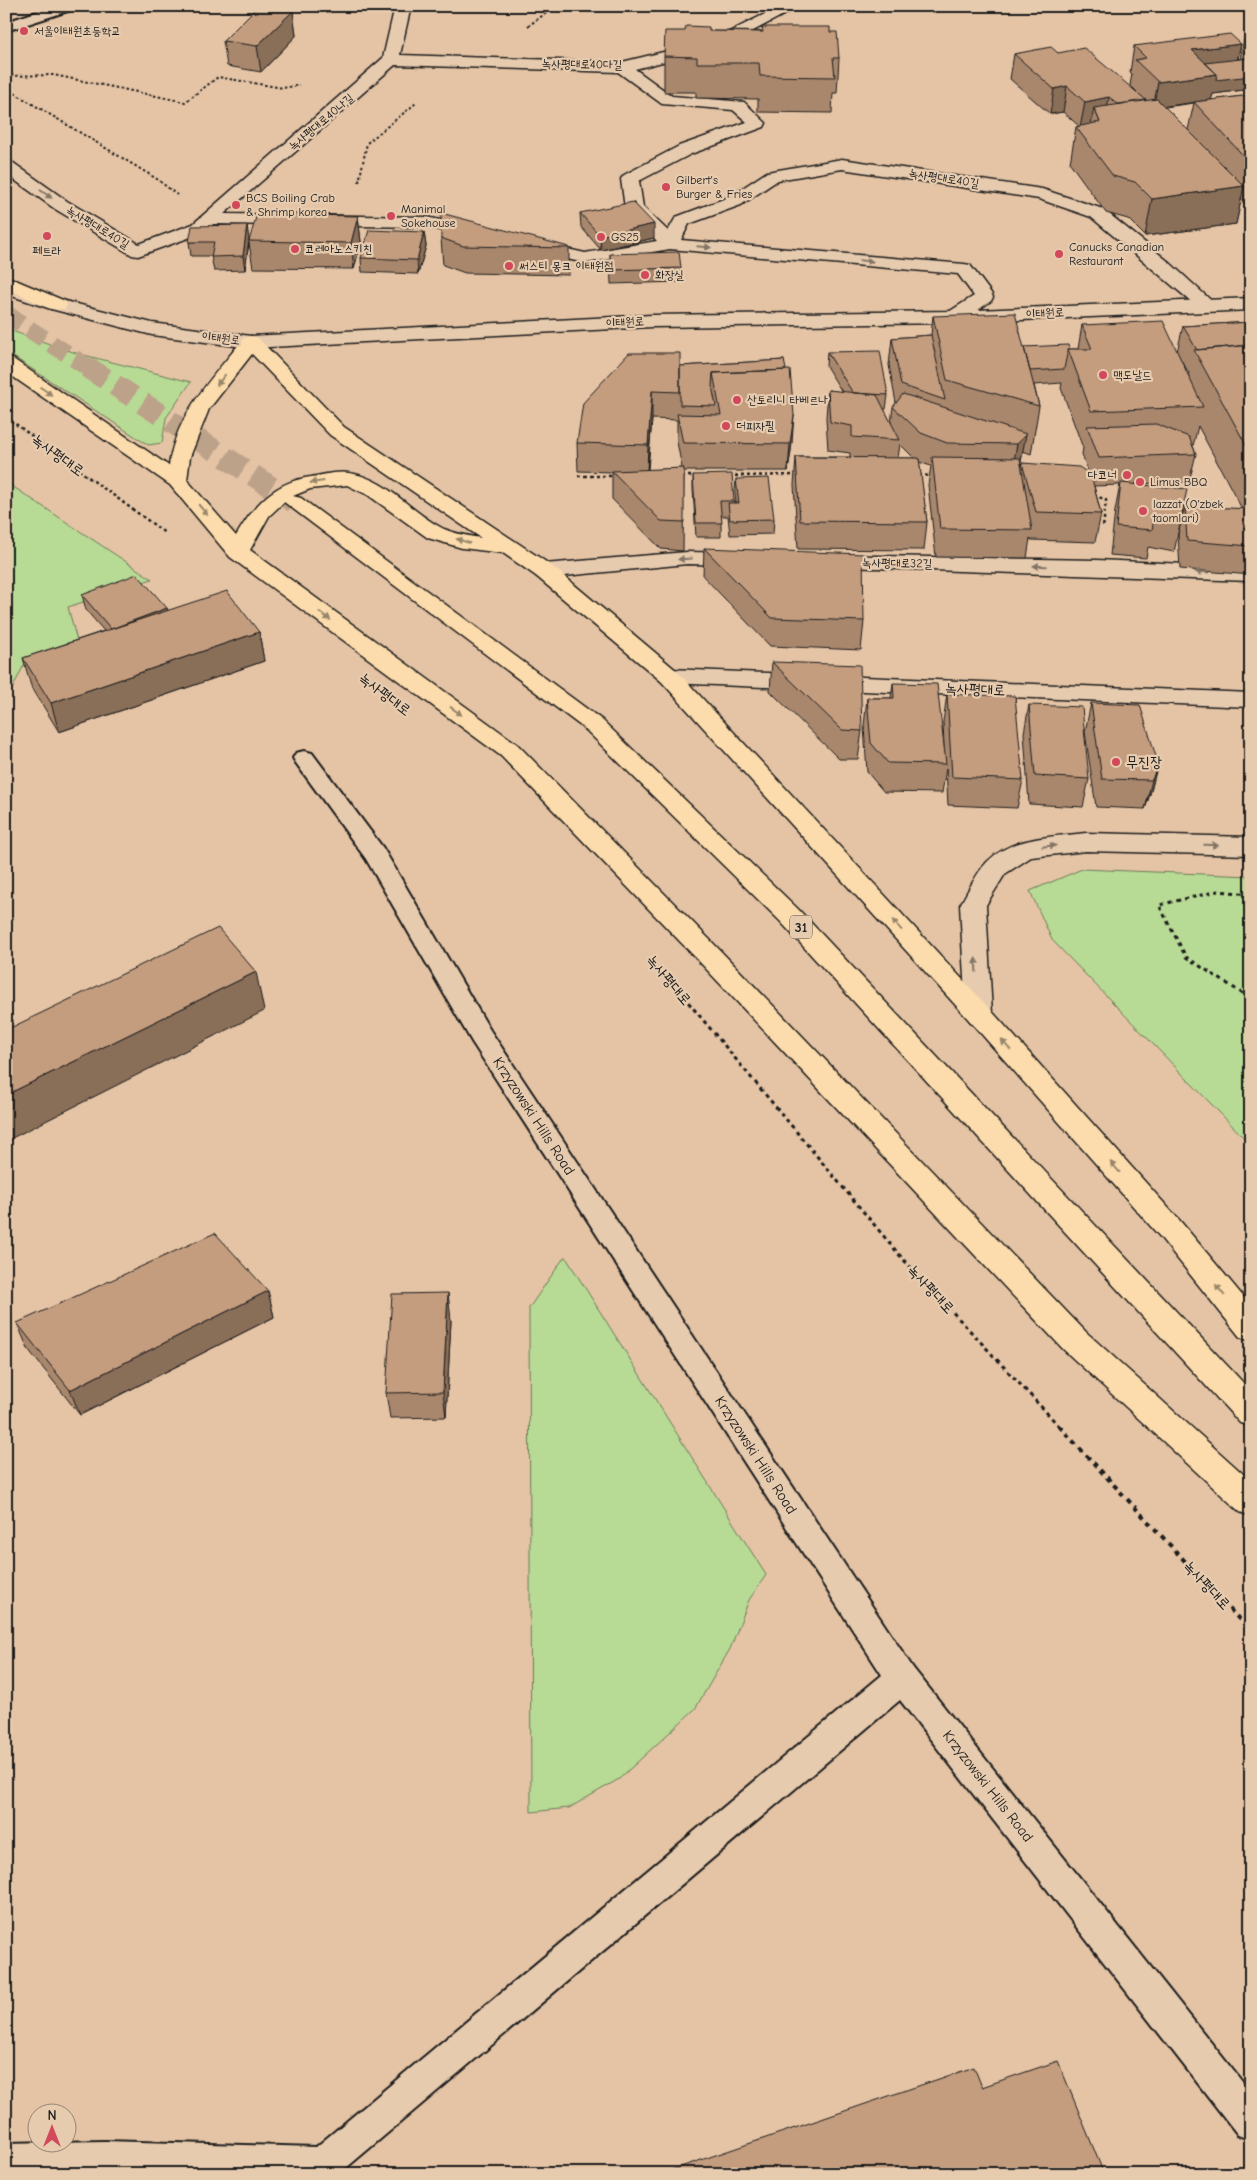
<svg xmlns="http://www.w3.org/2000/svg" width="1257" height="2180" viewBox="0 0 1257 2180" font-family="'Comic Neue','Poor Story',sans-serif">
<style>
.green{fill:#b7da94;stroke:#6a7b58}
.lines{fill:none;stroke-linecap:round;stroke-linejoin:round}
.primary-tunnel-far1{stroke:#bda28a;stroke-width:18;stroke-dasharray:18 9;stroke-linecap:butt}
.primary-tunnel{stroke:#bda28a;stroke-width:22;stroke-dasharray:22 11;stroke-linecap:butt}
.lane-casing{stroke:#1c1c1c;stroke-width:4}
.street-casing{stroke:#1c1c1c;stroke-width:3}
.secondary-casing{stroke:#1c1c1c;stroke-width:3}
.primary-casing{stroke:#1c1c1c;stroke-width:3}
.path-far3{stroke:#1c1c1c;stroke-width:2;stroke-dasharray:2.5 2.5;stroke-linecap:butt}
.path-far2{stroke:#1c1c1c;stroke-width:2.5;stroke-dasharray:3 3;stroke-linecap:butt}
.path-far1{stroke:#1c1c1c;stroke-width:3;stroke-dasharray:4 4;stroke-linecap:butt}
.path{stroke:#1c1c1c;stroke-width:4;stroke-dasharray:5 5;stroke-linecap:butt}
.lane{fill:#e7cbae;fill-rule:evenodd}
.street{fill:#e7cbae;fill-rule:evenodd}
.secondary{fill:#e7cbae;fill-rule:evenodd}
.primary{fill:#fcdcac;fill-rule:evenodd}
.wall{fill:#a9876d;stroke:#1c1c1c;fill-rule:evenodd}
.shaded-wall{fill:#896e59;stroke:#1c1c1c}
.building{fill:#c49d7f;stroke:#1c1c1c}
.oneway{fill:#827465}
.oneway2{fill:#97866b}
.poi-dot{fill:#d1495b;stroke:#e7cbae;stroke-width:2}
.labels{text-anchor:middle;stroke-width:4.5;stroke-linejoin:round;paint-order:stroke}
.far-poi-label{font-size:12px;fill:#1c1c1c;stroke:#e7cbae;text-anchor:start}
.far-street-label{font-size:12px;fill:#1c1c1c;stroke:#e7cbae}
.shield{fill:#e7cbae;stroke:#595048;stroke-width:1}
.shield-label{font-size:14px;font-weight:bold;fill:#1c1c1c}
.street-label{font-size:15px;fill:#1c1c1c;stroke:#e7cbae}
.poi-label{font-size:15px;fill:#1c1c1c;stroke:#e7cbae;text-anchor:start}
</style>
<rect width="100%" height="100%" fill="#e5c4a5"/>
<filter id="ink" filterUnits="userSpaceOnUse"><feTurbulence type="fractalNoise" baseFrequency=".02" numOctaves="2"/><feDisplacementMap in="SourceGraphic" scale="10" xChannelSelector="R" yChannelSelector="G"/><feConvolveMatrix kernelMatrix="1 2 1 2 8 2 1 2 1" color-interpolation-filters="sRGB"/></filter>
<g filter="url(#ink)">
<path class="green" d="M6,329L76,353L191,382L166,418L162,443L148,445L6,352Z
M6,482L152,579L68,607L80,652L24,665L6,701Z
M1082,869L1251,876V1145L1052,940L1030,891Z
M565,1256L766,1575L749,1600L730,1649L695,1709L619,1779L569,1808L531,1812L529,1308Z"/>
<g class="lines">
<path class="primary-tunnel-far1" d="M6,314L89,368"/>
<path class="primary-tunnel" d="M87,367L294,502"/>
<g class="lane-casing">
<path id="lane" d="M54,6H76L74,9L6,31V22Z
M304,751L312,753L383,848L490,1030L913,1668L1251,2093V2140L1238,2135L900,1700L339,2174H6V2143L104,2141L316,2147L882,1675L472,1042L366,859L296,763L293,758L296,753Z"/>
</g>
<g class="street-casing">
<path id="street" d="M395,6H411L400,55L622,62L713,40L781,6H800L725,46L635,69L672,96L744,102L766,123L764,127L691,154L639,181L643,207L668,231L676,217L729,197L767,172L842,159L1042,189L1103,209L1169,262L1216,305L1214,309H1200L1091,217L1039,199L842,169L778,180L741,205L689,224L681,240L964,264L970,265L991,293L993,297L991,301C978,309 963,325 947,321L945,317L947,313L974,296L958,274L670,249L585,263L526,250L523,246L526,242L532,241L585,253L657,241L625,208L621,179L624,175L679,146L747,122L733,110L662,104L618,72L395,65L224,214L426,217L484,229L487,233L484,237L478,238L426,227L213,224L205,232L138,256L132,255L55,209L6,174V161L12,162L67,201L139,244L193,224L383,58Z
M1242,6H1251V13L1246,11Z
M687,552L740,553L748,554L751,559L748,564L740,565L687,564L544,578L536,576L533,571L536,566L544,564Z
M825,555L1097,560L1251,567V581L817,566L814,561L817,556Z
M669,669L1251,693V707L669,683L661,681L658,676L661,671Z
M1086,833L1251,837V855L1086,851L1031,857L1005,874L986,905L992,1014L988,1021L979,1024L970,1021L966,1014L960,905C968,892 976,873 987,862C1012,836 1053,837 1086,833Z"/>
</g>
<g class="secondary-casing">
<path id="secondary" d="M6,283L65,301L152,323L251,336L652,315L954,311L1251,298V310L954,323L652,327L251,348L152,335L51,309L6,294Z"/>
</g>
<g class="primary-casing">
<path id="primary" d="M6,276L65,301L67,305L65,309H51L6,288Z
M251,336L258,338L344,427L552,566L677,671L988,1007L1181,1222L1251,1306V1341L1240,1337L1161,1238L970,1021L661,681L536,576L503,553L462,548L428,538L368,495L347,485L310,489L293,496L301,498L602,720L798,909L1251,1391V1426L1240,1423L780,921L586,730L284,502L269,516L250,550L517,744L713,943L1086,1332L1251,1481V1516L1240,1512L1064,1350L695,957L501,756L230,557L170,485L6,372V357L13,359L169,466C175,415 214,376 244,338ZM252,354L330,435L481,538C468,536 456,534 444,529C411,513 387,478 349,473C337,471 322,475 311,477C274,482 254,505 236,536L187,480L190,457L209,409Z"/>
</g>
<path class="path-far3" d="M528,26L556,6
M6,76L54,75L185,102L218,77L283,88L299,85
M6,88L157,179L177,195
M359,182L367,143L416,103"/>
<path class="path-far2" d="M6,417L165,533
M919,475L933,476
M578,476H615
M682,476H695
M729,476L798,475
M1094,495L1106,500L1103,528"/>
<path class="path-far1" d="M1251,894L1218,891L1159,905L1186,957L1251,999
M678,990L902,1258L1060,1427"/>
<path class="path" d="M1059,1426L1251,1632"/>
<use href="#lane" class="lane"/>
<use href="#street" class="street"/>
<use href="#secondary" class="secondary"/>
<use href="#primary" class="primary"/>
</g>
<path class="wall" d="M293,11L296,36L261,72L227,66L223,41Z
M709,31L830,32L839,58L837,93H833L832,113L758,112V99L696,98V92H664V56Z
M1251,33V89L1213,94L1211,100L1251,95V211L1241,200L1236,224L1145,236L1128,219L1106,213L1070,163L1076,127L1079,126L1063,112L1050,114L1010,79L1014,54L1058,53L1138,93L1130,85L1132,74L1130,72L1134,46L1241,44L1238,59H1240L1245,34ZM1194,103L1188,130L1165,107Z
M580,213L654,238L601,250L581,227Z
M358,216L361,242L354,269L253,268L249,243L245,270L214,271L211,256H191L189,242L249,239Z
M424,232L426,246L418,274L362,272L361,258Z
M441,238L569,247V275L465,273L443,265Z
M610,254L681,268V282L611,284Z
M933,316L1024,347L1069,349H1078L1082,325L1177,352L1183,326L1251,322V575L1180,569L1178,534L1185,506L1242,509L1198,426L1193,446L1196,454L1189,482L1135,484L1180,524L1174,552L1148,547L1146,558L1110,555L1115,511L1120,485L1094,486L1101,514L1095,542L1031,540L1030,538L1027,558L936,557L928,485L931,466L919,462L927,522L924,550L798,549L794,485L796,457H850V453L828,450L826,418L828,390L842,392L826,366L827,352L888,395L886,409H884L891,423L893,407L896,403L889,365L892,338L931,335ZM1181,360L1189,373L1188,376ZM1062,383L1061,388L1083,448L1082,454L1089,474L1022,463L1021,468V462L1023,451L1031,454L1039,406L1034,385ZM900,444L914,458H898Z
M784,360L792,443L788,471H684L683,551L661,549L612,499V472L578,471L577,443L680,366ZM652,419L677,420V442L682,468L648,470Z
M693,475L734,501V503H736L735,493L736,479L774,519L773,534L730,535L728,516H721V537H696L693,489Z
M704,548L864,621L861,650L770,646L703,576Z
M82,595L167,608V610L259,632L264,661L59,732L31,686L23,658L104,631L86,610Z
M772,662L862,731L858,759H839L770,691Z
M893,683L944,748L943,722L947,694L1023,780L1017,808L948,805L946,768L942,793L884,792L867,772L864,726L867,698H891Z
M1091,703L1158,763L1151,791L1145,809L1096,807L1085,732Z
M1029,705L1089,779L1083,807L1029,804L1024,733Z
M268,1291L274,1317L80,1415L28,1349L17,1323Z
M451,1320L446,1417L390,1418L386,1393Z"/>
<path class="shaded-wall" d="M293,11L296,36L261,72L257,46Z
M1241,44L1235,69L1205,73L1192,50Z
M1217,74L1251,76V89L1213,94L1211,100L1153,108L1158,82Z
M1067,86L1063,112L1050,114L1054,89Z
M1109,97L1105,123L1100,122L1094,108L1091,125L1080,128L1085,102Z
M1244,186L1236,224L1145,236L1152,199Z
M358,216L361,242L354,269L351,243Z
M654,224V238L601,250L600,236Z
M247,225L249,239L245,270L243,256Z
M424,232L426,246L418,274L417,260Z
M652,391V419L647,473L648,445Z
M794,415L792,443L788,471L790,444Z
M1026,434L1021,461L1012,472L1017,444Z
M167,608L170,623L111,629Z
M259,632L264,661L59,732L51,703Z
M1158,763L1151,791L1145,809L1152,780Z
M256,972L264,1011L6,1141V1095Z
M268,1291L274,1317L80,1415L70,1390Z
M448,1293L451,1320L446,1417L443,1392Z"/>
<path class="building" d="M258,6H266L293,11L257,46L223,41Z
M686,26L709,27V31L763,32L762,27H830V32H837L839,58H833L835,77L760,76L759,63H697V57L664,56L665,31H685Z
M1251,33V39L1245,34Z
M1230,34L1241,44L1192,50L1217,74L1158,82L1135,60L1146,58L1134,46Z
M1051,47L1058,53L1084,48L1146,100L1118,104L1109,97L1085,102L1067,86L1054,89L1014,54Z
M1249,58L1251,59V76L1216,80L1217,74L1205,63Z
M1251,95V164L1194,102Z
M1157,99L1244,186L1152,199L1135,182L1113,176L1076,127L1100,122L1094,108Z
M633,202L654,224L600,236L580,213Z
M441,213L569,247V248L463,246L441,238Z
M257,214L358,216L351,243L249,241Z
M247,225L243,256L211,257L214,242H189L192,226Z
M369,230L424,232L417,260L361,258Z
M679,252L681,268L611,270L610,254Z
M1015,313L1039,406L947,380L933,316Z
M1163,321L1203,407L1091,411L1068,349H1092L1082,325Z
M1251,322V345L1197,350L1183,326Z
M931,335L945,400L901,385L892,338Z
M1068,345L1069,349H1068L1064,369L1030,371L1024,347Z
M1251,345V454L1194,350Z
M880,351L888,395L870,394L853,393L827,352Z
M629,353H680V392L652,391L648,445L577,443L583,403Z
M784,360L786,370L713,373L712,386L716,406L680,405V366Z
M790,370L794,415L790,444L683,443L677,414L721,415L713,373Z
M828,390L877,395L900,440L852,437V426L830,422Z
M903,394L1026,434L1017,444L947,443L921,433L893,407Z
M1156,424L1189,437L1196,454L1099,458L1087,426Z
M796,457L919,458L927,522L800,521Z
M932,457L1020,458L1032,530L940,529Z
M1022,463L1079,467L1091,475L1101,514L1036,512Z
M684,468V522L661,521L612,471Z
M732,474L734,501H720L722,523H696L693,475Z
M769,478L774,519L730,520L728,503H739L736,479Z
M1121,483L1187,489L1180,524L1154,519L1152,530L1116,527Z
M1185,506L1251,509V546L1187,541Z
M704,548L863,554L864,621L772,618Z
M137,574L167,608L111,629L82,595Z
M227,591L259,632L51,703L23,658Z
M772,662L860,665L862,731L842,730Z
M893,683L937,684L946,764L888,763L871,743L867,698H894Z
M947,694L1015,696L1023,780L952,777Z
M1091,703L1140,705L1158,763L1152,780L1102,779Z
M1029,705L1082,707L1089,779L1035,776Z
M218,928L256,972L6,1095V1030Z
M215,1233L268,1291L70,1390L17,1323Z
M448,1293L443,1392L386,1393L392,1294Z
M1058,2061L1104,2174H660L974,2067L982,2087Z"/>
<defs><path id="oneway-solid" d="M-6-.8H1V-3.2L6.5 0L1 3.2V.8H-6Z" transform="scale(1.25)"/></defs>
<g class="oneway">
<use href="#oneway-solid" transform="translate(46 194) rotate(35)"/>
<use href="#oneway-solid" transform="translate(704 247) rotate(5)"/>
<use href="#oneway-solid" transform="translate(866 261) rotate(5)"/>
<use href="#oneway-solid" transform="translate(685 559) rotate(177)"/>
<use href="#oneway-solid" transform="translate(1040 566) rotate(-179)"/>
<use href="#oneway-solid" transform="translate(1202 572) rotate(-177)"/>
<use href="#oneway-solid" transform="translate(1211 845) rotate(1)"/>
<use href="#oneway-solid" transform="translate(1049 846) rotate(-6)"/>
<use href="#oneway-solid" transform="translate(976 965) rotate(-93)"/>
</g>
<g class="oneway2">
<use href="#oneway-solid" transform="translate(221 380) rotate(128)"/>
<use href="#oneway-solid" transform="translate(46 391) rotate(35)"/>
<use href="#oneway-solid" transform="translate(317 482) rotate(173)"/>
<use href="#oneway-solid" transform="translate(203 510) rotate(50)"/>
<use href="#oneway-solid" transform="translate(463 541) rotate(-163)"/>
<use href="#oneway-solid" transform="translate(325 616) rotate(36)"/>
<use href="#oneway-solid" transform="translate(456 711) rotate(36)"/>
<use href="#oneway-solid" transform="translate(897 925) rotate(-132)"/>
<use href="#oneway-solid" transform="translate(1006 1045) rotate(-132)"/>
<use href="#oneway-solid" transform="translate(1115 1167) rotate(-132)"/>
<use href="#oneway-solid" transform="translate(1220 1290) rotate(-129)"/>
</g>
</g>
<g class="poi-dot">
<circle cx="24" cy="31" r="5"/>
<circle cx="666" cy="187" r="5"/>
<circle cx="236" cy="205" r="5"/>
<circle cx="391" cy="216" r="5"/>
<circle cx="47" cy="236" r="5"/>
<circle cx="601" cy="237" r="5"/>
<circle cx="295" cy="249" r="5"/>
<circle cx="1059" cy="254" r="5"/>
<circle cx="509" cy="266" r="5"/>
<circle cx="645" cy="275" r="5"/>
<circle cx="1103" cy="375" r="5"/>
<circle cx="737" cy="400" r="5"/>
<circle cx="726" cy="426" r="5"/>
<circle cx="1127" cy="475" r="5"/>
<circle cx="1140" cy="482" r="5"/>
<circle cx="1143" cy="511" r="5"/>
<circle cx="1116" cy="762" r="5"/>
</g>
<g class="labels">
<g class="far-poi-label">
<text x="34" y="35">서울이태원초등학교</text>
<text x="676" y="184">Gilbert's<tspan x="676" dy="14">Burger &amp; Fries</tspan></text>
<text x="246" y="202">BCS Boiling Crab<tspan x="246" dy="14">&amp; Shrimp korea</tspan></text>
<text x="401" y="213">Manimal<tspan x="401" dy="14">Sokehouse</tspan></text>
<text x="611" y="241">GS25</text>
<text x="1069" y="251">Canucks Canadian<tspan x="1069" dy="14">Restaurant</tspan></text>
<text x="305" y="253">코레아노스키친</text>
<text x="47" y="255" text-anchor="middle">페트라</text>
<text x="519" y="270">써스티 몽크 이태원점</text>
<text x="655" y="279">화장실</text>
<text x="1113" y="379">맥도날드</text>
<text x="747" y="404">산토리니 타베르나</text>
<text x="736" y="430">더피자필</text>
<text x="1117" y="479" text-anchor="end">다코너</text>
<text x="1150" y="486">Limus BBQ</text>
<text x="1153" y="508">lazzat (O'zbek<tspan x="1153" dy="14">taomlari)</tspan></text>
</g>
<g class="far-street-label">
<text transform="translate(582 64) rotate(1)" y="4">녹사평대로40다길</text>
<text transform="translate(321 122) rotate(-40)" y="4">녹사평대로40나길</text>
<text transform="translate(944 178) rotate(9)" y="4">녹사평대로40길</text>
<text transform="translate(98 227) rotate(31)" y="4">녹사평대로40길</text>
<text transform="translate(1045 313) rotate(-3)" y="4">이태원로</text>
<text transform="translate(625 322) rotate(-3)" y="4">이태원로</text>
<text transform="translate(221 338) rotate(7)" y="4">이태원로</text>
<text transform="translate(897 563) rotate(1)" y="4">녹사평대로32길</text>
</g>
<rect class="shield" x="790" y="915.5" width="22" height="23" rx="4"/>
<g class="shield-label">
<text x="801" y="932">31</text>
</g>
<g class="street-label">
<text transform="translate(58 455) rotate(36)" y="5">녹사평대로</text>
<text transform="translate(975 689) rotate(2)" y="5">녹사평대로</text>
<text transform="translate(385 694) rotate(37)" y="5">녹사평대로</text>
<text transform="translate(669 980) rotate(50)" y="5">녹사평대로</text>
<text transform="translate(534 1116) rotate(57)" y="5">Krzyzowski Hills Road</text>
<text transform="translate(931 1289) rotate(47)" y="5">녹사평대로</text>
<text transform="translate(756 1455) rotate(57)" y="5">Krzyzowski Hills Road</text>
<text transform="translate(1207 1585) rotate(47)" y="5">녹사평대로</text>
<text transform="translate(988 1786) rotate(52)" y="5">Krzyzowski Hills Road</text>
</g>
<g class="poi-label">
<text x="1126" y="767">무진장</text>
</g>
</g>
<rect width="1257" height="2180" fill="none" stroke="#e7cbae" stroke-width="25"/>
<rect x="12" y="12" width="1232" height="2155" fill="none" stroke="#1c1c1c" stroke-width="2" filter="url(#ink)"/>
<g transform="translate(52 2128)"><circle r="24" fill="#e7cbae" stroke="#968574"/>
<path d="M0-4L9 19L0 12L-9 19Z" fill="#d1495b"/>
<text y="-8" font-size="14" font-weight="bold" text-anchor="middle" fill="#1c1c1c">N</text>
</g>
</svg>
